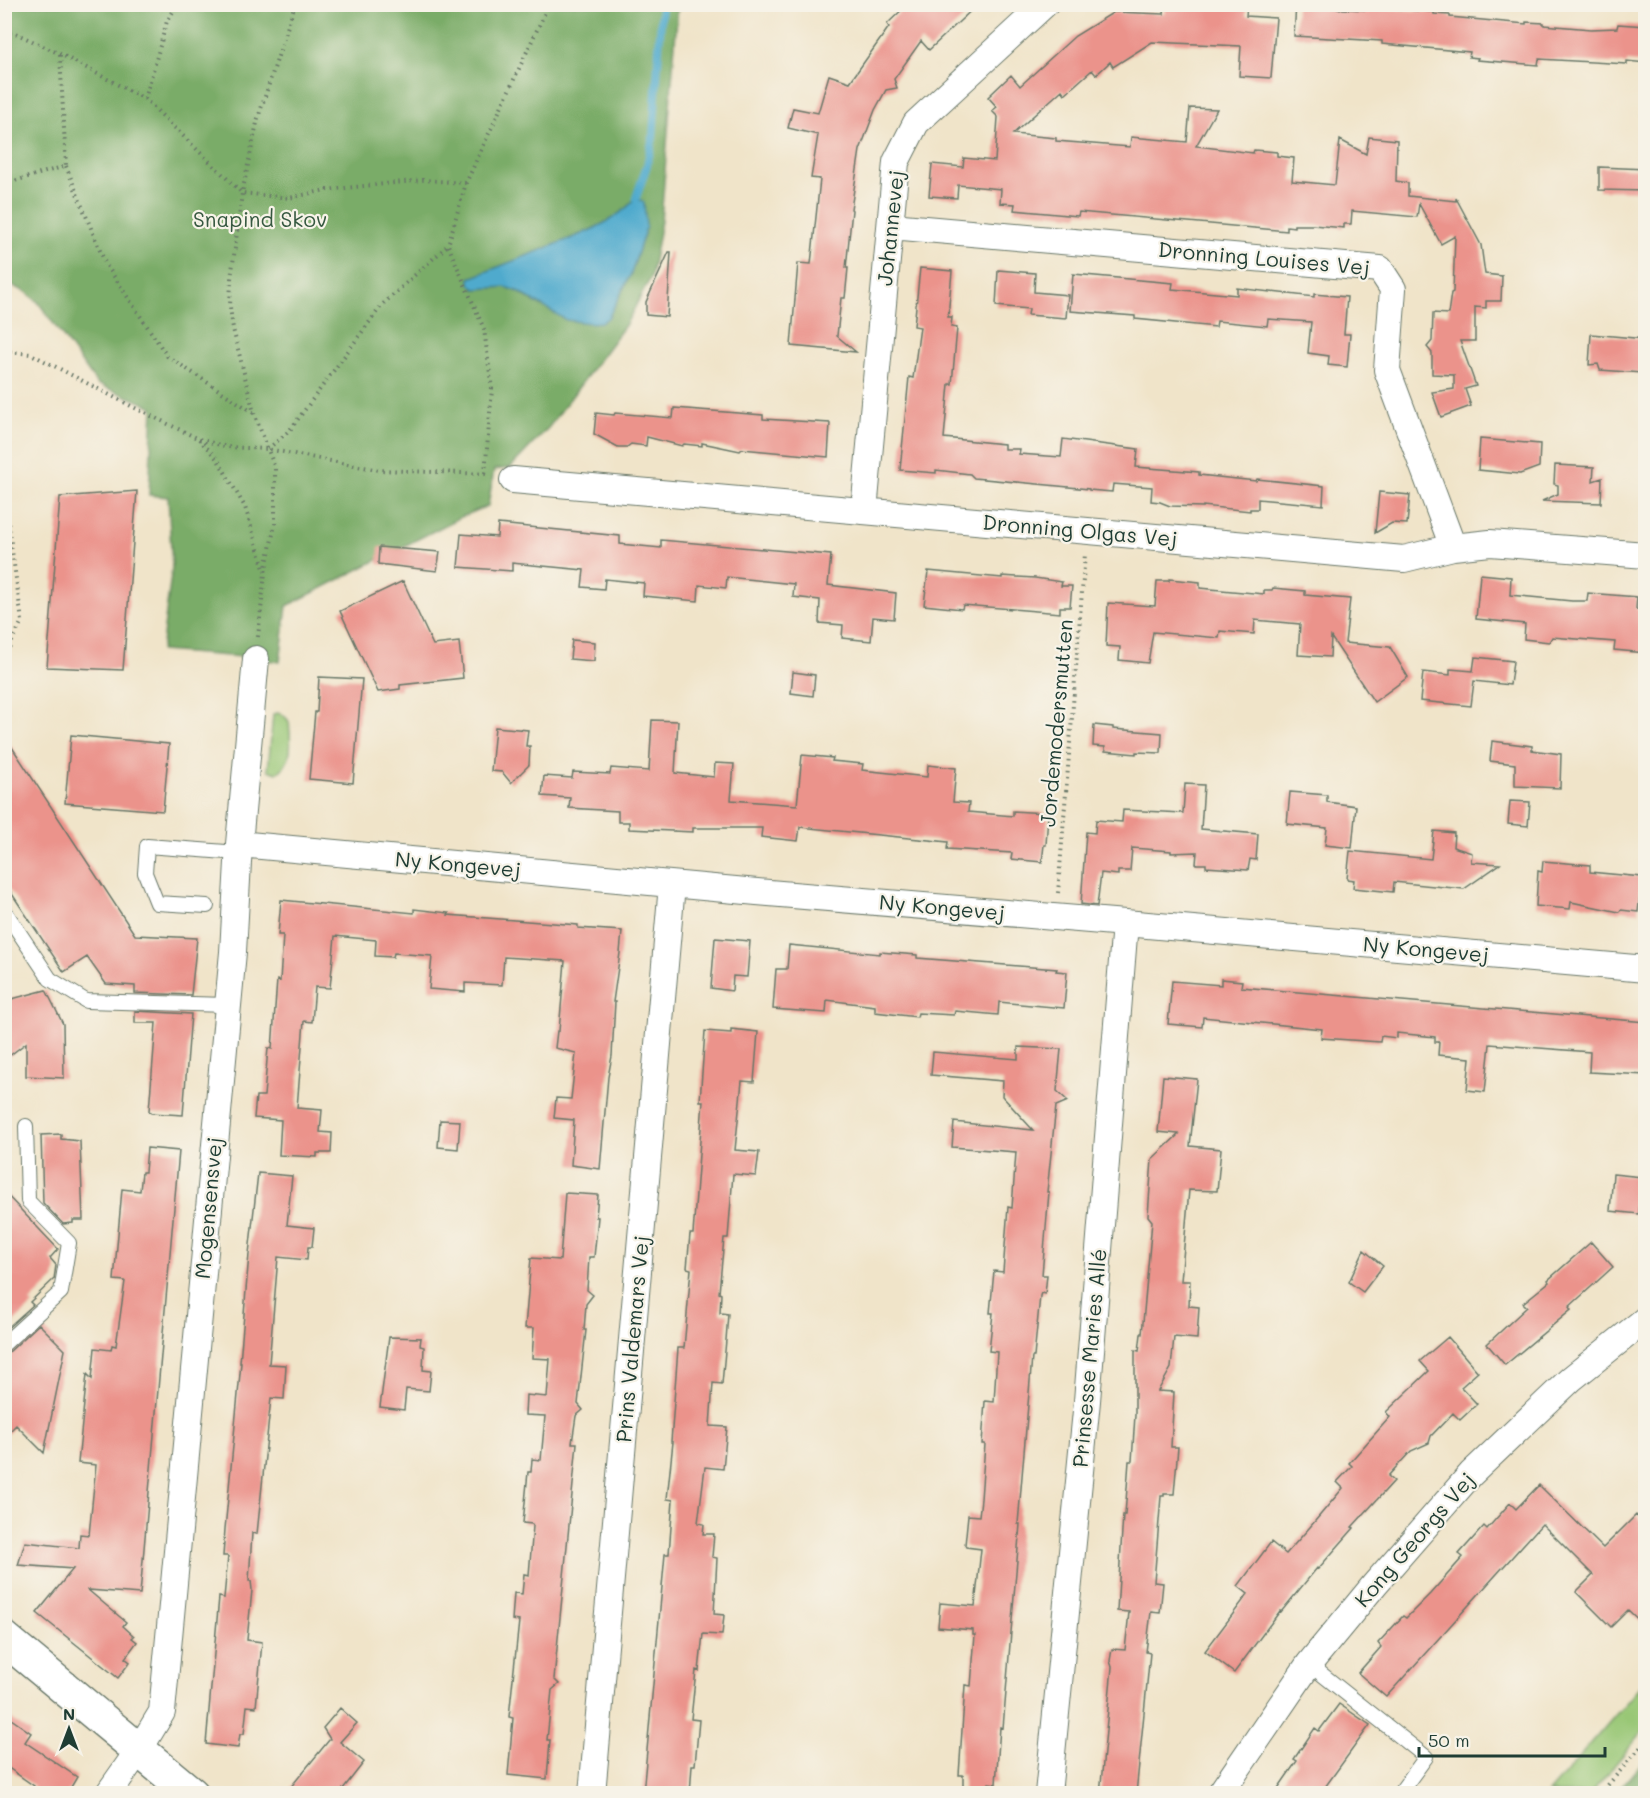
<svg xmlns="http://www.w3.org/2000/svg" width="1650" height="1798" viewBox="0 0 1650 1798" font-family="Mali,sans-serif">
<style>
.green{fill:#99c776;stroke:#5c8255;stroke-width:1.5}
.forest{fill:#7aac67;stroke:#4c744e;stroke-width:1.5;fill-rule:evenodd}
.water{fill:#4faacd;stroke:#377480;stroke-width:1.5}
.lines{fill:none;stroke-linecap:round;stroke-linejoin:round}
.stream{stroke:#4faacd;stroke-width:8}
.building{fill:#eb938b}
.lane-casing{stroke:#687768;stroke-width:16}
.street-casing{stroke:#687768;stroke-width:28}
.secondary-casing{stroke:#687768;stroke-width:36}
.path{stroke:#687768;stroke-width:4;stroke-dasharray:1.5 4.5;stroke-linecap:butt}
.lane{stroke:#fff;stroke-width:14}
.street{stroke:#fff;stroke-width:26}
.secondary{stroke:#fff;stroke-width:33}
.labels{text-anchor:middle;stroke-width:4.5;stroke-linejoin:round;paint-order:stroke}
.park-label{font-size:21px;fill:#375941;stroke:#f7f3e8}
.street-label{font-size:21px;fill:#1f3d34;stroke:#f7f3e8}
</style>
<rect width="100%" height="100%" fill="#f7f3e8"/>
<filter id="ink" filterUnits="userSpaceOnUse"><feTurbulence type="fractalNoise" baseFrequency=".0167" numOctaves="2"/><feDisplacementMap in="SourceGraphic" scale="12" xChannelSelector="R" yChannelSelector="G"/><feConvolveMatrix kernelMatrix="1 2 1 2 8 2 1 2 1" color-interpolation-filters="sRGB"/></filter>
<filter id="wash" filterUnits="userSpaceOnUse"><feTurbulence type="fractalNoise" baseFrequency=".008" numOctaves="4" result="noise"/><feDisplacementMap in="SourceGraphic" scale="24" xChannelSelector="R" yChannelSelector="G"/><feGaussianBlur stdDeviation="1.35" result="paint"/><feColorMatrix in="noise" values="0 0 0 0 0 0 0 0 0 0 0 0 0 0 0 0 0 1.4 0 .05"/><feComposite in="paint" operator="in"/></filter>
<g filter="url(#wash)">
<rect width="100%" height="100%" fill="#f0e4c9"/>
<path class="green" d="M278,713C283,715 287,717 289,722C290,725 289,729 290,732C291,748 292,763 277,773L268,770L273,714Z
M1645,1681V1729L1591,1793H1548Z"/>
<path class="forest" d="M5,5H678L661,221L651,277L626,324L549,427L510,468L494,470L488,506L461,517L287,606L280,662L243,657L161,651L172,567L168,497L149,495L153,407L97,384L38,302L24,291L5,283ZM636,198L646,227L631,274L608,318L541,306L517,291L505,287L475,289L470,278C495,269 519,259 544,249C576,236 613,225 636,198Z
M1645,1759V1793H1616Z"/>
<path class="water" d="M636,198L644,202L646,227L631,274L608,318L602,322L590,323L566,320L517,291L505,287L475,289L470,284V278C495,268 519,259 544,249C576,236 613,225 636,198Z"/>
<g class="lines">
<path class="stream" d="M636,198L647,165L653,137L662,4"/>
</g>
<g id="blocks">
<path class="building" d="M908,4H978L929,50L921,41L894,79L897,88L886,90L875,110L860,150L851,209L852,210L846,268H848L845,298H841L837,336L856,352L791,346L798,263L811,264L820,179L811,178L818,135L788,128L793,108L818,113L829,75L850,82L889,27L887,24Z
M1165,4H1247L1246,16L1276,18L1271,78L1239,76L1241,46L1152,42L1113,67L1110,62L1096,75L1092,70L1065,94L1062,90L1013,134L1056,138V141L1130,147L1131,137L1187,142L1190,108L1217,109L1196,146L1253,153L1254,150L1277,152V156L1294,158L1292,181L1335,185L1340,140L1366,154L1369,137L1397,140L1396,181L1408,183V196L1456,201V198L1481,245L1485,274L1502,276L1501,301H1486V308L1475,307V341H1460L1476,386L1465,389L1471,406L1441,417L1432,392L1454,389V375L1432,374V353L1427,347L1432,341L1433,313L1448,314L1451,293L1453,292L1455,236L1441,244L1419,204L1417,217L1352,211L1351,224H1344V228L1313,225H1294V227L1287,226V231L1079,212L1078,216L1014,210L1015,204L1000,203L1001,189L958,185L957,198L929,196L932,164L963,167L964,158L995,161L998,117L992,111L997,107L988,97L1011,75L1020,86L1075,36L1114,12L1164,14Z
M1296,4L1327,5V8L1367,10V7L1434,12V14L1450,15V17L1526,24V22L1544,23V25L1591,29L1617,28L1618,24L1646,26V63L1627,61V64L1539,59L1538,65L1477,60L1478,58L1469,57L1470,52L1382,44V41L1294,36Z
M1599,167L1646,169V191L1599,190Z
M669,252H671L667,317L646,315V302Z
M920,268L952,271L948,317H952L951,327L957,328L952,384H949L944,438L1004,444V449H1020L1019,454L1061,457L1063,439L1138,449L1136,467L1199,472V475L1256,481L1257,479L1324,486L1323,505L1258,499V509H1250V511L1203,506V507L1170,506L1160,502L1151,501L1152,487L1113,484L1112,492L1089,490V489L974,478L970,474L936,470V473L900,470L909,377L913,378L920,327L914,326Z
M998,270L1035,273L1034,292L1068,295L1066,318L1028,315L1029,309L996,306Z
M1073,274L1173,283L1172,289L1237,295V288L1314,297V294L1347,297L1344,334H1350L1347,367L1328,365L1329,356L1308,353L1311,322L1268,319L1267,326L1217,321L1216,327L1135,319V316L1070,311Z
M1591,334L1645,339L1642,373L1600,370L1598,364L1589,365Z
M674,408L763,415V419L830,423L828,457L742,449L740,451L702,443V446L684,444L682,446L647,437L646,446L631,444L627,447H618L594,434L596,413L614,415L615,413L673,418Z
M1480,439L1540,444L1539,467L1520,474L1478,470Z
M1555,465L1594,467L1593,481L1602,478L1601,503L1542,501L1558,494V485L1554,484Z
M137,491L123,670L47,667L60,497Z
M1379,492L1410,495L1407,524L1392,523L1375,533Z
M498,524L620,536V544L661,548V540L831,555L828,585L896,593L894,619L873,617L871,641L842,638L843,625L819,623L820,600L793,597L794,584L727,577L726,588L699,585L698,601L643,596L644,583L605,579L604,589L582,587L584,570L512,563V571L458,567L461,534L497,537Z
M379,547L440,552L437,571L378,564Z
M928,571L1002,578V576L1035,578L1062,582L1061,586H1072L1070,607H1060V613L963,605L962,609L924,605Z
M1480,574L1511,577L1510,595L1572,601H1587L1588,593L1637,597L1636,609L1646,610V653L1614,650L1615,642L1552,637L1549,642L1524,639L1525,624L1476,619Z
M1169,579L1200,582V588L1264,594V590H1272L1273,588L1305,591V595L1350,599L1345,643L1390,647L1408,677L1374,702L1331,637L1330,657L1298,655L1300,624L1255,620L1254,634L1220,631L1219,638L1153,632L1148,663L1119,660L1120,647L1106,646L1108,603L1155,606L1157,581H1169Z
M403,581L433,645L459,642L463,678L400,685V689L378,692L340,611Z
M572,640L595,642L594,661L570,659Z
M1475,657L1513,661L1510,685L1474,681L1471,706L1420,701L1423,672L1450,675V669L1473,671Z
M793,672L815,675L813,696L791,693Z
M319,677L362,679L353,783L309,779L315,712H317Z
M652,720L678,721L675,773L714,777L715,763L734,764L731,800L797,805L802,755L833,758L832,761L863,764L862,770L927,777L928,765L956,768L953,802L969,803L968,812L1013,816V811L1045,813V815H1048L1046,845H1044L1042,862L1011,859L1012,853L947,849L948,842L800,827L798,841L761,837L762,828H693V832L629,829V822H618V811L569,808L570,798L542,796L544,776L572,778L573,772L610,774L611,768L649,771Z
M1094,725L1113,727V729L1162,733L1161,753L1136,752V754L1105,751V747L1093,746Z
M495,727L528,730L526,746H530L529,765L511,783L502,772L491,771Z
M4,735L135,935L197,938L191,995L135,993V986L106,984L87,957L64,972L4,882Z
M71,735L169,744L163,811L65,803Z
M1492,741L1532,746V750L1561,754L1560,788L1515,786V764L1490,761Z
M1185,784L1204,785L1201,829L1258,834L1256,860L1250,859L1248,870L1206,867V864H1196L1197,852L1171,853V851L1132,848L1130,871H1118V875L1101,873L1097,906L1081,904L1086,832L1095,833L1096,820L1122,822L1123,810L1183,813Z
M1290,792L1327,795V802L1356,806L1352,848L1325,845L1327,828L1287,824Z
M1510,801L1530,802L1528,826L1508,824Z
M1434,831L1454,833L1453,847L1472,853L1471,862L1500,864L1464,889L1394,882L1393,892L1353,888L1354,880L1347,879L1350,851L1431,859Z
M1543,861L1590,865V872L1642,877L1638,912L1621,910L1619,912L1571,902L1570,909L1536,906L1538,871L1542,872Z
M281,900L414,913V909L449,913L448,915L553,923L578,925V928L622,931L620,953L613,1002H615L612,1056L608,1077L600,1169L571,1165L574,1120L554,1118L556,1098L571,1099L576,1053L555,1048L557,1031H559L565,961L504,957L502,985L465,983V992L429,989L432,956L394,953L393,957L375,956L376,940L335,936L330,988L315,987L312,1022L304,1021L297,1108L322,1110L320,1132L332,1133L331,1153H317V1157L279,1155L281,1120L254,1118L256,1096H264L268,1048L272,1049L277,980L280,981L283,935H278Z
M715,938L750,941L747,977L733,976L732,991L711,988Z
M789,945L880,954V952L917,955V958L1057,969L1056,971L1067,972L1064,1008L999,1002L998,1015L955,1011L954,1015L918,1013L917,1017L875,1012V1006L827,1000L826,1013L773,1009L776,969H787Z
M1221,979L1242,981L1241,987L1646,1022V1075L1589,1072L1590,1052L1490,1044L1485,1092L1467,1090L1470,1058L1438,1055L1439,1042H1435V1037L1397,1033V1038L1381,1036L1380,1042L1321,1038L1322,1029L1203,1017L1202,1027L1168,1024L1172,981L1221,985Z
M46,990L63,1024L64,1078L26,1076V1043L4,1060V1001Z
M135,1011L191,1014L183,1115L151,1113L149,1111L156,1023H135Z
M731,1029L758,1032L754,1082L742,1081L735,1150L759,1152L756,1176L733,1174L728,1238H724L719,1293L721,1294L720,1313L728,1314L726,1340L722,1384L713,1383L710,1426L727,1427L723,1469L705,1467L698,1523L704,1524L703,1534H714L712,1557L717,1558L714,1614L724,1615L722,1635L703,1634L699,1671L696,1670L691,1719L699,1720L695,1765H692L690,1794H643L665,1554H669L673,1500L667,1499L673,1442H671L678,1348H684L691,1269L687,1268L690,1234H693L703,1101H700L705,1031L731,1033Z
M1018,1047L1061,1049L1057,1091L1068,1101L1056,1106L1047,1192H1049L1042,1275H1047L1045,1294L1041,1293L1040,1296L1034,1357H1032L1018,1524H1020L1003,1728L1000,1727L996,1784L989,1783L988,1794H979L963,1792V1775H959L965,1685L971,1686L975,1635H973V1630L938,1627L940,1603L975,1606L981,1549L966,1547L965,1545L968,1515L979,1516L981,1499L985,1444H982L985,1401L994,1402L997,1352L989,1351L993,1313H990L994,1271L1003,1272L1008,1207L1012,1208L1016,1152L952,1147L954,1122L1033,1130L1002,1096L1003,1081L931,1075L933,1052L1018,1059Z
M1163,1076L1197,1079L1190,1146L1221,1149L1217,1191L1189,1190L1181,1281H1190L1189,1306L1199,1307L1197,1339L1174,1337L1171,1368L1158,1391L1174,1392L1171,1447H1178L1174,1494H1164V1496H1161L1154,1582L1163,1583L1160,1613L1151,1612L1146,1652L1150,1653L1136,1794H1100L1112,1667L1110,1661L1112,1649L1125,1650L1129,1612L1117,1611L1123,1515H1125L1129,1461H1132L1135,1415V1350L1139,1351L1141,1334H1142L1152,1221L1148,1216L1152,1159L1179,1134L1158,1132Z
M440,1120L460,1121L458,1149L438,1147Z
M61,1134V1139L80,1141L83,1220H73V1223L63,1224L43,1203L41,1135Z
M147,1148L179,1151L140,1594L88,1590L126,1622L123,1626L134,1636L132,1638L137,1642L125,1658L130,1662L118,1678L37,1613L73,1569L18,1565L25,1542L79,1548L80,1534L89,1535L96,1465L78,1463L87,1374L92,1379L95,1348L111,1350L112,1345L116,1346L125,1281L114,1280L122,1189L140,1191L142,1172H145Z
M258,1173L292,1176L287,1225L314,1228L312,1247H308L307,1260L278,1257L269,1364L286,1365L284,1399L271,1398L257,1534L252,1533L249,1581H251L252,1590L247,1640L262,1642L256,1707L247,1706L244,1734H240L238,1748L206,1744L219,1597L224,1598L228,1556H223L225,1529L241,1363H240L249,1254Z
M1613,1174L1642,1177L1639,1214L1610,1211Z
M4,1192L58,1249L50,1258L56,1265L54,1279L30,1302L33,1305L4,1331Z
M565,1193L598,1195L596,1217H598L594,1257H589L587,1290L593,1295L586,1304L584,1330H586L578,1404L583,1410L576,1416L572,1443H577L554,1679L559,1684L552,1690L547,1740H550L547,1779L508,1775L513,1718L509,1717L519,1621L512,1620L514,1593L522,1594L524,1574L529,1575L533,1526L532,1524L523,1523L528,1472H531L532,1459L541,1460L545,1416L525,1415L526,1395L547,1397L550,1359L532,1358L534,1328H525L531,1258L560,1260Z
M1591,1242L1613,1267L1569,1307L1571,1310L1505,1365L1487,1344L1527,1307L1523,1303L1549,1282L1548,1280Z
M1364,1250L1383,1266L1363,1292L1349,1282Z
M39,1324L65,1350L44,1453L16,1425L4,1437V1353L10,1351Z
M389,1337L421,1338L420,1346L424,1347L423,1370L431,1371L429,1391L406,1389L404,1410L380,1407Z
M1448,1337L1478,1372L1461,1387L1477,1404L1460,1420L1453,1413L1431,1436L1429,1443L1411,1451L1388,1476L1394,1481L1352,1527L1354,1528L1318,1569L1317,1568L1281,1612L1280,1611L1234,1673L1205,1651L1248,1594L1238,1586L1271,1542L1286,1554L1310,1527L1343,1488L1337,1482L1352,1466L1349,1463L1390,1417L1386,1412L1429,1371L1420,1361Z
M1539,1485L1603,1548L1636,1515L1646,1525V1627L1628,1610L1611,1627L1576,1592L1593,1575L1542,1524L1386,1697L1358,1673L1381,1647L1378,1643L1403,1616L1406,1618L1430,1594L1463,1557L1459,1554L1484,1526L1487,1529L1510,1503L1516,1509Z
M1339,1704L1370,1725L1320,1794H1274L1297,1761L1294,1759L1315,1728L1319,1731Z
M340,1708L357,1723L340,1742L364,1762L339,1794H285L330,1739L323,1728Z
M4,1714L31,1733L25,1742L77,1777L67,1794H29L34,1786L7,1767L4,1770Z"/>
</g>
</g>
<g filter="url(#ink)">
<use href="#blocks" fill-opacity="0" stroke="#687768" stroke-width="1.5"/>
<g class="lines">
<g class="lane-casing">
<path id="lane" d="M207,906L157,903L145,873L147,846L239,853
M4,910L50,979L86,1001L227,1005
M4,1344L61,1292L69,1243L28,1201L26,1126
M1309,1664L1426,1757L1399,1794"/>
</g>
<g class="street-casing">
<path id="street" d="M891,226L1380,269L1393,289L1387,370L1453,547
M513,480L1404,559L1453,547L1490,543L1646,555
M864,511L896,162L916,123L1045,4
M239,844L757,892L1125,923L1646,969
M108,1794L139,1750L162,1712L233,952L239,844L256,659
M592,1794L672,885
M1048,1794L1087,1401L1125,923
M1220,1794L1309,1664L1375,1584L1471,1474L1571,1379L1646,1319"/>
</g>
<g class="secondary-casing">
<path id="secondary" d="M4,1638L192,1794"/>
</g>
<path class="path" d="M4,33L13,32L60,54L145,99L242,193L289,198L326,190L423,180L466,183
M145,99L167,21L178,4
M66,166L105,263L167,356L254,413
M4,184L66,166L60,55
M4,351L31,354L133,407L199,439L227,447L267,449L379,470L489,474
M199,439L218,460L245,507L265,572
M268,449L290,430L382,305L448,245
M485,473L492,389L484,329L448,245L466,183L549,4
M4,494L22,621L4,658
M258,637L265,573L275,524V468L254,413L233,329L230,307L231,279L242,193L258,118L295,4
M1058,893L1085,554
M1600,1794L1646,1741"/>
<use href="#lane" class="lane"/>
<use href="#street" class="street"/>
<use href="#secondary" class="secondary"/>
</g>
</g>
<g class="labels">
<g class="park-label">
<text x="260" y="227">Snapind Skov</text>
</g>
<g class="street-label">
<text transform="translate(891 228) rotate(-84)" y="7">Johannevej</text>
<text transform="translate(1264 259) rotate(5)" y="7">Dronning Louises Vej</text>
<text transform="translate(1080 531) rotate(5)" y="7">Dronning Olgas Vej</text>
<text transform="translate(1057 723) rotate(-85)" y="7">Jordemodersmutten</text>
<text transform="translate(458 865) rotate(5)" y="7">Ny Kongevej</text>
<text transform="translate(942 908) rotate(5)" y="7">Ny Kongevej</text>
<text transform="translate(1426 950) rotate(5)" y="7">Ny Kongevej</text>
<text transform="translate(209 1208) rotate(-85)" y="7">Mogensensvej</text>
<text transform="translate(633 1339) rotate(-85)" y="7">Prins Valdemars Vej</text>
<text transform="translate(1090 1358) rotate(-85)" y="7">Prinsesse Maries Allé</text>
<text transform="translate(1415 1540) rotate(-49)" y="7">Kong Georgs Vej</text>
</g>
</g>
<rect width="1650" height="1798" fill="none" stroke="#f7f3e8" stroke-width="24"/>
<g transform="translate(69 1729)" stroke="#f7f3e8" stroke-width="4.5" paint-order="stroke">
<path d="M0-4.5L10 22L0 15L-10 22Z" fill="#1f3d34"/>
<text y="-9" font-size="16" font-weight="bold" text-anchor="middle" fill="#1f3d34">N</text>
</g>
<path d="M1419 1747v9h186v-9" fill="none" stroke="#1f3d34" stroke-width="3"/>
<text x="1428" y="1747" font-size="18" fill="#1f3d34" stroke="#f7f3e8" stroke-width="4.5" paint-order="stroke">50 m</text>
</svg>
